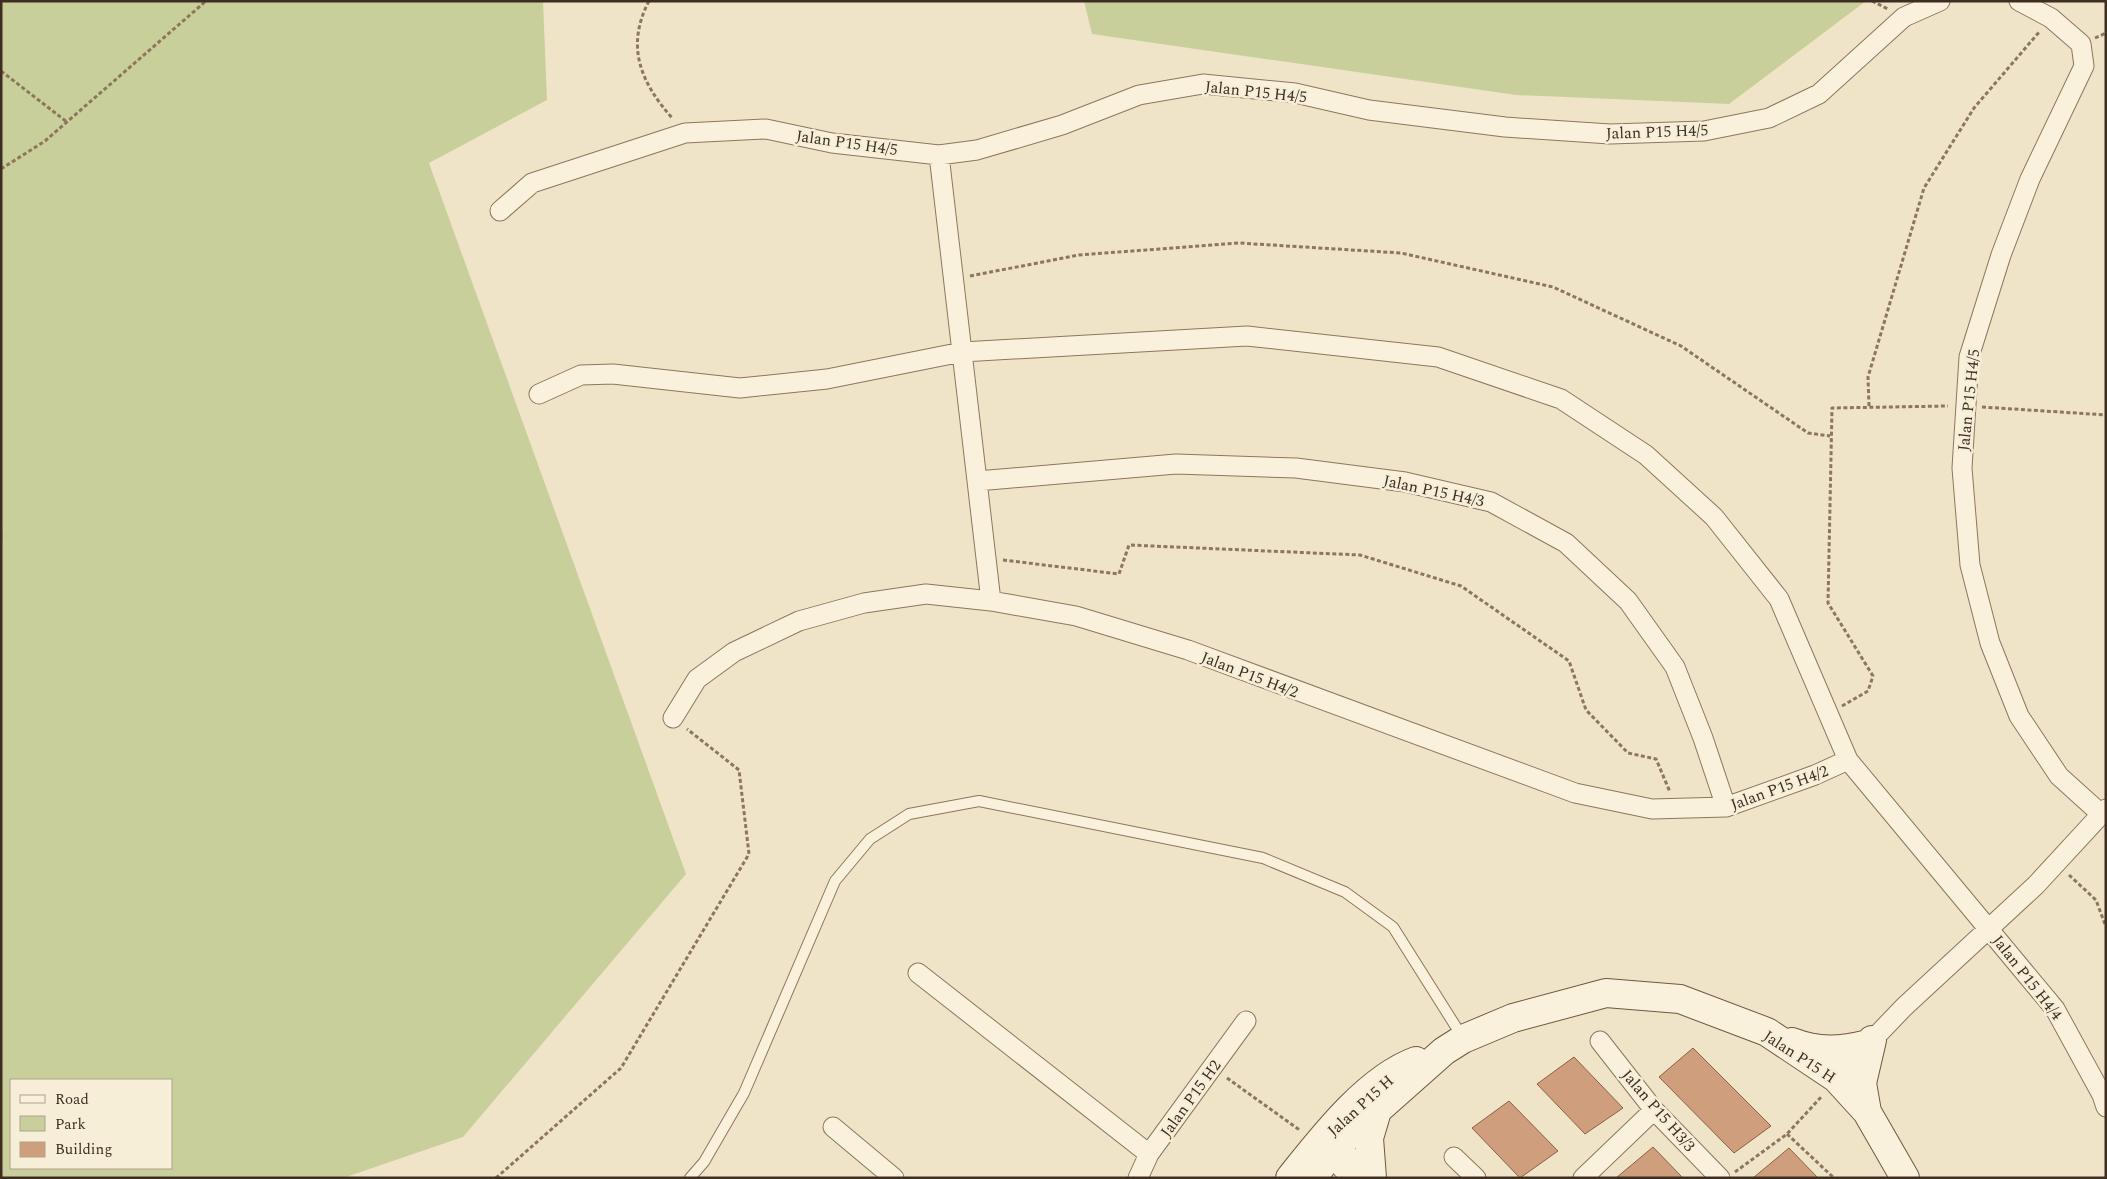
<svg xmlns="http://www.w3.org/2000/svg" width="2107" height="1179" viewBox="0 0 2107 1179" font-family="Spectral,serif">
<style>
.green{fill:#c9cf9b;fill-rule:evenodd}
.building{fill:#cf9f7d;stroke:#8d5f41}
.lines{fill:none;stroke-linecap:round;stroke-linejoin:round}
.lane-casing{stroke:#8d765c;stroke-width:12}
.street-casing{stroke:#8d765c;stroke-width:21}
.secondary-casing{stroke:#6f573f;stroke-width:30}
.path{stroke:#8d765c;stroke-width:3;stroke-dasharray:4 2.5;stroke-linecap:butt}
.lane{stroke:#faf1dc;stroke-width:10}
.street{stroke:#faf1dc;stroke-width:19}
.secondary{stroke:#faf1dc;stroke-width:28}
.labels{text-anchor:middle;stroke-width:5;stroke-linejoin:round;paint-order:stroke}
.street-label{font-size:16px;fill:#3d2e20;stroke:#f7eed8}
</style>
<rect width="100%" height="100%" fill="#f0e4c8"/>
<path class="green" d="M1,1H543L547,100L429,163L686,874L463,1137L343,1178H1ZM11,1080H171V1168H11Z
M1084,1H1866L1729,104L1516,95L1092,34Z"/>
<path class="building" d="M1693,1048L1771,1126L1734,1153L1659,1077Z
M1574,1057L1623,1108L1585,1134L1537,1084Z
M1509,1101L1558,1151L1520,1178L1472,1128Z
M1653,1147L1683,1178H1616Z
M1789,1148L1818,1178H1753Z"/>
<g class="lines">
<g class="lane-casing">
<path id="lane" d="M690,1178L704,1162L744,1093L835,881L870,839L909,814L979,801L1263,858L1345,892L1393,927L1463,1038"/>
</g>
<g class="street-casing">
<path id="street" d="M2019,1L2051,18L2081,44L2084,66L2030,179L2001,255L1969,357L1962,468L1970,565L1990,643L2019,716L2059,776L2101,814
M939,155L991,601
M500,211L532,183L685,133L766,129L832,143L939,155L977,150L1062,125L1139,95L1203,84L1295,93L1369,110L1505,127L1610,134L1704,131L1769,118L1819,94L1904,17L1940,1
M539,394L581,375L613,374L740,388L827,379L962,352L1247,336L1438,357L1561,399L1646,455L1714,517L1779,599L1848,760L2055,1009L2102,1095L2106,1107
M977,481L1176,464L1296,468L1405,482L1491,502L1566,543L1628,601L1675,667L1703,738L1726,807
M673,718L697,679L734,652L799,621L864,603L926,594L991,601L1076,616L1188,650L1575,793L1652,809L1726,807L1815,775L1848,760
M918,973L1149,1154
M1600,1041L1654,1110L1720,1178
M1836,1078L1904,1007L2036,885L2106,809
M833,1127L894,1178
M1330,1136L1370,1178
M1323,1148L1351,1178
M1454,1157L1476,1178
M1138,1178L1149,1154L1246,1021
M1583,1178L1654,1110"/>
</g>
<g class="secondary-casing">
<path id="secondary" d="M1792,1042C1818,1052 1840,1051 1868,1044
M1867,1112L1862,1083L1872,1040
M1290,1178C1322,1138 1367,1079 1416,1061
M1312,1178L1338,1145L1444,1051L1463,1039L1513,1018L1606,993L1680,999L1767,1032L1836,1078L1867,1112L1905,1178
M1372,1178L1369,1138L1377,1111"/>
</g>
<path class="path" d="M649,1C625,47 641,83 673,119
M1872,1L1888,9
M2095,38L2106,33
M1,71L67,122
M1,169L45,141L206,1
M970,276L1079,255L1239,243L1401,253L1553,287L1681,346L1808,433L1830,436
M1869,406L1868,377L1924,188L1974,108L2040,31
M1982,407L2106,415
M1,535V537
M1003,560L1119,574L1129,545L1360,555L1461,586L1569,661L1586,710L1628,753L1656,759L1670,792
M1842,706L1868,691L1873,676L1828,603L1832,408L1948,406
M2069,875L2096,900L2106,927
M1227,1078L1301,1131
M1787,1134L1834,1178
M1735,1172L1787,1134L1822,1096
M496,1178L621,1068L749,854L739,770L687,729"/>
<use href="#lane" class="lane"/>
<use href="#street" class="street"/>
<use href="#secondary" class="secondary"/>
</g>
<g class="labels">
<g class="street-label">
<text transform="translate(1256 91) rotate(6)" y="6">Jalan P15 H4/5</text>
<text transform="translate(1657 131) rotate(-2)" y="6">Jalan P15 H4/5</text>
<text transform="translate(847 142) rotate(8)" y="6">Jalan P15 H4/5</text>
<text transform="translate(1968 400) rotate(-84)" y="6">Jalan P15 H4/5</text>
<text transform="translate(1434 490) rotate(12)" y="6">Jalan P15 H4/3</text>
<text transform="translate(1250 674) rotate(21)" y="6">Jalan P15 H4/2</text>
<text transform="translate(1779 787) rotate(-20)" y="6">Jalan P15 H4/2</text>
<text transform="translate(2028 977) rotate(52)" y="6">Jalan P15 H4/4</text>
<text transform="translate(1800 1056) rotate(33)" y="6">Jalan P15 H</text>
<text transform="translate(1190 1098) rotate(-54)" y="6">Jalan P15 H2</text>
<text transform="translate(1360 1105) rotate(-42)" y="6">Jalan P15 H</text>
<text transform="translate(1659 1110) rotate(49)" y="6">Jalan P15 H3/3</text>
</g>
</g>
<rect width="2107" height="1179" fill="none" stroke="#3d2e20" stroke-width="5"/>
<rect x="10" y="1079" width="162" height="90" fill="#f7eed8" stroke="#ada18e"/>
<rect x="20" y="1095" width="25" height="8" fill="#faf1dc" stroke="#ada18e"/>
<text x="55" y="1104" font-size="15" fill="#3d2e20">Road</text>
<rect x="20" y="1116" width="25" height="15" fill="#c9cf9b" stroke="#ada18e"/>
<text x="55" y="1129" font-size="15" fill="#3d2e20">Park</text>
<rect x="20" y="1142" width="25" height="15" fill="#cf9f7d" stroke="#ada18e"/>
<text x="55" y="1154" font-size="15" fill="#3d2e20">Building</text>
</svg>
